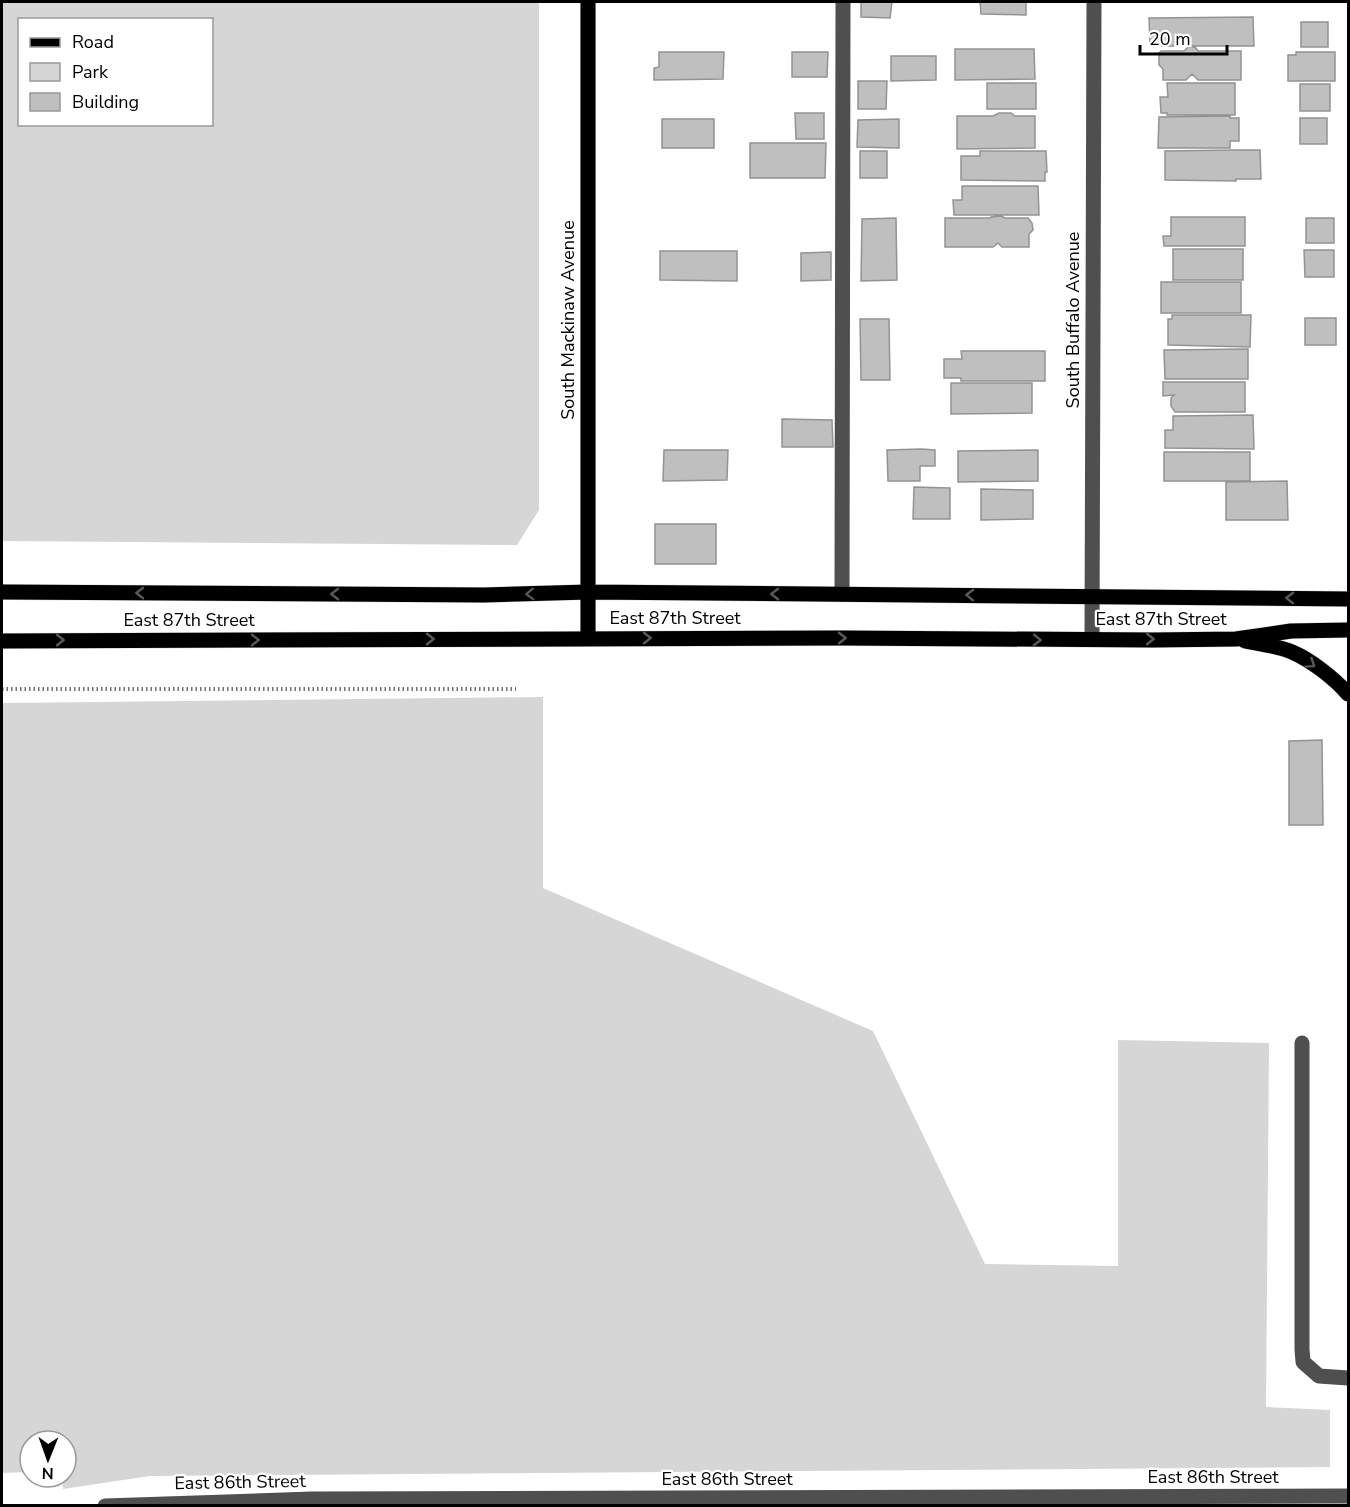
<svg xmlns="http://www.w3.org/2000/svg" width="1350" height="1507" viewBox="0 0 1350 1507" font-family="'Nunito Sans',sans-serif">
<style>
.green{fill:#d6d6d6;fill-rule:evenodd}
.building{fill:#bfbfbf;stroke:#939393;stroke-width:1.5}
.lines{fill:none;stroke-linecap:round;stroke-linejoin:round}
.major-casing{stroke:#dbdbdb;stroke-width:16}
.path{stroke:#717171;stroke-width:4;stroke-dasharray:1.5 3;stroke-linecap:butt}
.minor{stroke:#4f4f4f;stroke-width:15}
.major{stroke:#000;stroke-width:15}
.oneway{stroke:#595959}
.labels{text-anchor:middle;stroke-width:4.5;stroke-linejoin:round;paint-order:stroke}
.street-label{font-size:18px;fill:#000;stroke:#fff}
</style>
<rect width="100%" height="100%" fill="#fff"/>
<path class="green" d="M2,2H539V510L517,545L2,541ZM20,20H212V124H20Z
M543,697V888L873,1031L985,1264L1118,1266V1040L1269,1043L1266,1407L1330,1410V1467L150,1476L63,1489L62,1477H66V1441H30V1472L2,1473V703Z"/>
<path class="building" d="M861,2H892L890,18L861,17Z
M980,2H1026V15L981,14Z
M1253,17L1254,46H1150L1149,18Z
M1301,22H1328V47H1301Z
M1188,47H1195L1198,51H1241V80H1198L1192,74L1186,80H1163V69L1159,65V53L1161,51H1184Z
M955,49H1034L1035,79L955,80Z
M659,52H724L723,79L654,80V68L659,67Z
M792,52H828L827,77H792Z
M1296,52H1335V81H1288V55H1296Z
M891,56H936V80L891,81Z
M858,81H887L886,109H858Z
M987,83H1036V109H987Z
M1167,83H1235V115H1167V113H1161L1160,97H1168Z
M1300,84H1330V111H1300Z
M795,113H824V139H796Z
M999,113H1011L1015,116H1035V148L957,149V116H993Z
M1230,116V118H1239V141H1230V148H1158L1159,117Z
M1300,118H1327V144H1300Z
M662,119H714V148H662Z
M899,119V148L857,147L858,120Z
M750,143H826L825,178H750Z
M1236,150H1260L1261,179H1236V181L1165,180V151Z
M860,151H887V178H860Z
M980,151H1046L1047,172H1045V181L961,180V156H980Z
M962,186H1038L1039,215H954L953,200H962Z
M1001,216L1005,218H1028L1032,223L1033,230L1029,234V247H1002L998,243L993,247H945V218H990L991,217Z
M1171,217H1245V246H1164L1163,236H1171Z
M896,218L897,280L861,281L862,219Z
M1306,218H1334V243H1306Z
M1173,249H1243V280H1173Z
M1304,250H1334V277H1305Z
M660,251H737V281L660,280Z
M831,252V280L801,281V253Z
M1161,282H1241V313H1161Z
M1172,315H1251L1250,347L1168,345V319H1172Z
M1305,318H1336V345H1305Z
M860,319H889L890,380H861Z
M1248,349V379H1165L1164,350Z
M961,351H1045V381H961V378H944V359H962Z
M1163,382H1245V412H1175L1171,406V398L1174,395L1163,396Z
M951,383H1032V413L951,414Z
M1253,415L1254,449L1165,448V430H1173V416Z
M782,419L832,420L833,447H782Z
M921,449L935,450V466H920V481H888L887,450Z
M664,450H728L727,480L663,481Z
M1038,450V481L958,482V451Z
M1164,452H1250V481H1164Z
M1287,481L1288,520H1226V482Z
M914,487L950,488V519H913Z
M981,489L1033,490V519L981,520Z
M655,524H716V564H655Z
M1322,740L1323,825H1289V741Z"/>
<g class="lines">
<g class="major-casing">
<path id="major" d="M588,2V638
M2,592L484,595L588,592L1348,599
M2,641L843,638L1153,640L1236,639L1291,631L1348,630
M1245,641C1260,644 1278,646 1292,652C1311,660 1335,679 1348,694"/>
</g>
<path class="path" d="M2,689H516"/>
<path class="minor" d="M842,594L843,2
M1092,639L1094,2
M1302,1043V1349L1303,1362L1319,1376L1348,1378
M105,1506L312,1499L1348,1496"/>
<use href="#major" class="major"/>
</g>
<defs><path id="oneway-chevron" d="M-2-3.5L2.5 0L-2 3.5" fill="none" stroke-width="1.6" stroke-linecap="round" stroke-linejoin="round" transform="scale(1.5)"/></defs>
<g class="oneway">
<use href="#oneway-chevron" transform="translate(140 593) rotate(-180)"/>
<use href="#oneway-chevron" transform="translate(335 594) rotate(-180)"/>
<use href="#oneway-chevron" transform="translate(530 594) rotate(178)"/>
<use href="#oneway-chevron" transform="translate(775 594) rotate(-180)"/>
<use href="#oneway-chevron" transform="translate(970 595) rotate(-179)"/>
<use href="#oneway-chevron" transform="translate(1290 598) rotate(-179)"/>
<use href="#oneway-chevron" transform="translate(647 638)"/>
<use href="#oneway-chevron" transform="translate(842 638)"/>
<use href="#oneway-chevron" transform="translate(430 639)"/>
<use href="#oneway-chevron" transform="translate(1150 639)"/>
<use href="#oneway-chevron" transform="translate(60 640)"/>
<use href="#oneway-chevron" transform="translate(255 640)"/>
<use href="#oneway-chevron" transform="translate(1037 640) rotate(1)"/>
<use href="#oneway-chevron" transform="translate(1311 664) rotate(34)"/>
</g>
<g class="labels">
<g class="street-label">
<text transform="translate(568 320) rotate(-90)" y="6">South Mackinaw Avenue</text>
<text transform="translate(1073 320) rotate(-90)" y="6">South Buffalo Avenue</text>
<text x="675" y="624">East 87th Street</text>
<text x="1161" y="625">East 87th Street</text>
<text x="189" y="626">East 87th Street</text>
<text x="1213" y="1483">East 86th Street</text>
<text x="727" y="1485">East 86th Street</text>
<text transform="translate(240 1482) rotate(-1)" y="6">East 86th Street</text>
</g>
</g>
<rect width="1350" height="1507" fill="none" stroke="#000000" stroke-width="6"/>
<rect x="18" y="18" width="195" height="108" fill="#ffffff" stroke="#999999" stroke-width="1.5"/>
<rect x="30" y="38" width="30" height="9" fill="#000000" stroke="#999999" stroke-width="1.5"/>
<text x="72" y="48" font-size="18" fill="#000000">Road</text>
<rect x="30" y="63" width="30" height="18" fill="#d6d6d6" stroke="#999999" stroke-width="1.5"/>
<text x="72" y="78" font-size="18" fill="#000000">Park</text>
<rect x="30" y="93" width="30" height="18" fill="#bfbfbf" stroke="#999999" stroke-width="1.5"/>
<text x="72" y="108" font-size="18" fill="#000000">Building</text>
<g transform="translate(48 1459) rotate(181)"><circle r="28" fill="#ffffff" stroke="#999999" stroke-width="1.5"/>
<path d="M0-4.5L10 22L0 15L-10 22Z" fill="#000000"/>
<text y="-9" font-size="16" font-weight="bold" text-anchor="middle" fill="#000000">N</text>
</g>
<path d="M1140 45v9h87v-9" fill="none" stroke="#000000" stroke-width="3"/>
<text x="1149" y="45" font-size="18" fill="#000000" stroke="#ffffff" stroke-width="4.5" paint-order="stroke">20 m</text>
</svg>
